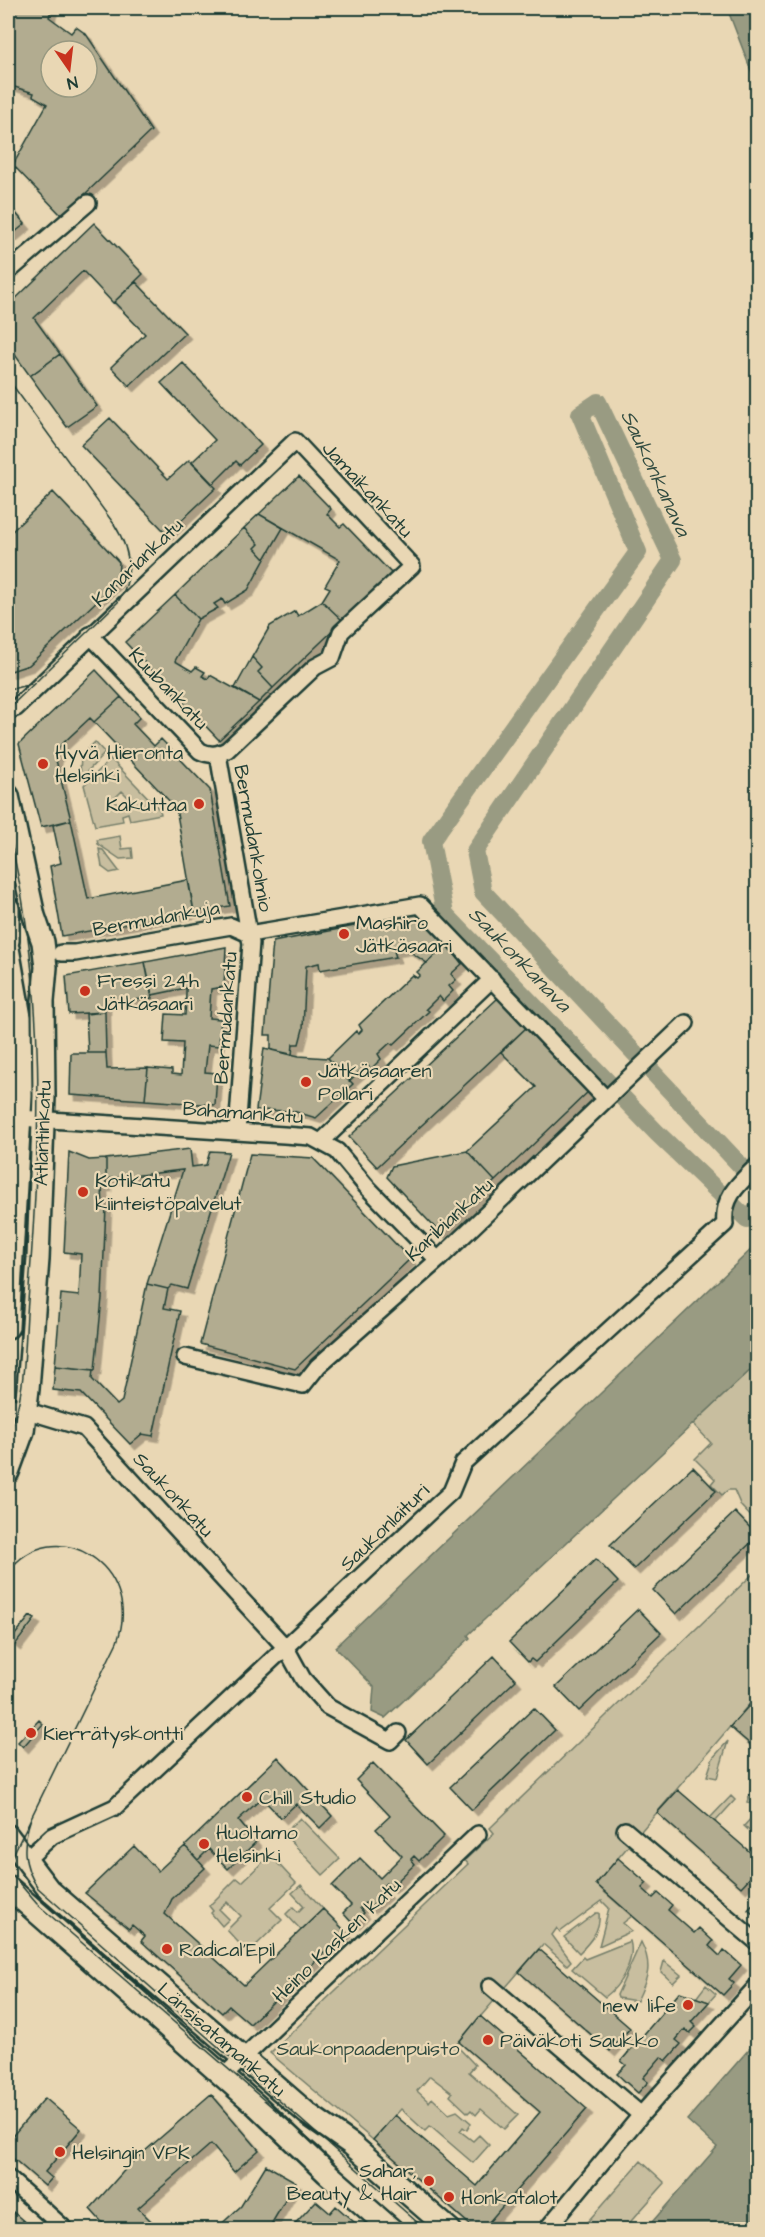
<svg xmlns="http://www.w3.org/2000/svg" width="765" height="2237" viewBox="0 0 765 2237" font-family="'Architects Daughter',sans-serif">
<style>
.green{fill:#c8be9f;stroke:#747e6a;stroke-width:1.5;fill-rule:evenodd}
.water{fill:#999b82;stroke:#687563;stroke-width:1.5}
.lines{fill:none;stroke-linecap:round;stroke-linejoin:round}
.canal{stroke:#999b82;stroke-width:18}
.building{fill:#b2ac90;stroke:#1f3d34;stroke-width:1.5;fill-rule:evenodd;filter:url(#shadow)}
.street-casing{stroke:#1f3d34;stroke-width:20}
.secondary-casing{stroke:#1f3d34;stroke-width:26}
.street{stroke:#e9d7b4;stroke-width:15}
.secondary{stroke:#e9d7b4;stroke-width:21}
.tram{stroke:#1f3d34;stroke-width:1.5}
.poi-dot{fill:#c8321e;stroke:#e9d7b4;stroke-width:2}
.labels{text-anchor:middle;stroke-width:4.5;stroke-linejoin:round;paint-order:stroke}
.street-label{font-size:20px;fill:#1f3d34;stroke:#e9d7b4}
.poi-label{font-size:20px;fill:#1f3d34;stroke:#e9d7b4;text-anchor:start}
.park-label{font-size:20px;fill:#304a3f;stroke:#e9d7b4}
.water-label{font-size:21px;font-style:italic;fill:#314b40;stroke:#e9d7b4}
</style>
<defs>
<filter id="shadow"><feDropShadow dx="5.5" dy="5.5" stdDeviation="0" flood-color="#0004"/></filter>
</defs>
<rect width="100%" height="100%" fill="#e9d7b4"/>
<filter id="ink" filterUnits="userSpaceOnUse"><feTurbulence type="fractalNoise" baseFrequency=".0167" numOctaves="2"/><feDisplacementMap in="SourceGraphic" scale="12" xChannelSelector="R" yChannelSelector="G"/><feConvolveMatrix kernelMatrix="1 2 1 2 8 2 1 2 1" color-interpolation-filters="sRGB"/></filter>
<g filter="url(#ink)">
<path class="green" d="M95,742L105,753L82,777C77,761 83,753 95,742Z
M111,759L160,810L161,814L130,820L128,813L122,815L123,821L95,826L84,785ZM122,791L131,800L122,808L113,800Z
M120,836L122,849L132,848L133,858L120,859L98,844L97,840Z
M99,849L103,850L119,871L110,873L102,867Z
M757,1364V1523L741,1506L734,1490H728L722,1495L711,1484L715,1479L695,1459L711,1443L693,1424Z
M757,1570V1695L596,1884L632,1916L623,1923L632,1931L599,1946L609,1908L602,1901L560,1932L557,1928L552,1935L571,1961L567,1965L543,1944L456,2045L475,2065L469,2072L518,2115L504,2129L481,2109L476,2115L471,2110L468,2113L450,2096L452,2093L430,2076L417,2091L429,2102L432,2098L449,2114L457,2111L471,2123L467,2130L463,2127L460,2131L473,2141L479,2135L489,2145L473,2163L430,2126L425,2131L401,2109L373,2140L270,2053L468,1864L465,1860L494,1833L490,1828Z
M728,1741L717,1778L707,1776L713,1758Z
M757,1771V1806L747,1802Z
M731,1796L735,1800L715,1822L710,1818Z
M755,1814L757,1815V1838L744,1826Z
M300,1818L340,1859L323,1875L284,1834Z
M270,1855L296,1883L270,1908L282,1920L248,1953L227,1930L241,1916L227,1902L219,1909L229,1919L222,1926L211,1913L213,1911L209,1906L237,1878L242,1882Z
M301,1885L323,1909L301,1930L286,1914L293,1907L298,1912L304,1906L292,1893Z
M596,1913H599C601,1930 590,1942 579,1953L564,1937Z
M630,1941C636,1960 620,1986 605,1997L572,1969L583,1957L585,1959Z
M641,1942C653,1965 648,1978 637,2001L618,1998L617,1995Z
M664,1961L681,1975L673,1983L661,1972Z
M706,1985L716,1994L709,2002L696,1998Z
M641,2161L665,2183L624,2229H581Z"/>
<path class="water" d="M727,8H757V86Z
M757,1244V1364L468,1635L470,1638L385,1718L372,1712L374,1687L335,1647Z
M757,2040V2229H646L717,2147L687,2120Z"/>
<g class="lines">
<path class="canal" d="M758,1184L483,892L475,851L673,560L598,402L580,414L638,552L431,841L445,914L657,1133L747,1219L758,1209"/>
</g>
<path class="building" d="M8,8H52L49,17L71,33L76,27L86,34L151,131L62,216L13,165L47,104L33,96L34,93L8,85ZM51,51H87V87H51Z
M8,204L25,224L8,238Z
M94,223L143,274L113,303L83,271L34,318L60,354L30,376L8,345V306Z
M136,282L185,333L129,386L111,367L145,334L114,302Z
M60,354L97,406L67,427L30,376Z
M183,363L261,445L240,465L236,461L213,484L192,462L215,440L161,383Z
M110,418L168,479L189,460L216,488L167,534L81,445Z
M299,476L331,509L327,514L340,527L344,524L392,574L343,621L322,601L330,588L325,586L340,560L259,514Z
M53,492L119,562L118,581L29,665L8,672V535Z
M259,514L283,528L265,559L255,548L259,544L244,528Z
M244,528L259,544L255,548L265,559L248,590L225,604L222,599L214,604L218,608L198,619L175,595Z
M175,595L198,619L175,661L192,671L196,667L205,672L202,676L208,679L210,675L259,702L219,740L125,642Z
M322,601L343,621L273,688L258,672L262,668L252,657L270,626L295,611L298,616Z
M252,657L262,668L258,672L273,688L259,702L235,688Z
M96,670L121,697L94,722L90,718L59,747L56,760L71,820L41,827L19,744Z
M121,697L140,717L133,724L154,746L161,739L210,790L230,906L194,912L176,808L94,722Z
M71,820L88,899L188,880L194,912L62,936L50,866L61,863L53,825Z
M416,914L447,944L427,963L406,949L394,951L396,957L320,970L319,963L306,966L303,1029L299,1044H293L292,1055L271,1050V1035H265L273,942Z
M447,944L462,964L451,974L456,980L449,986L453,991L443,1001L439,996L426,1009L429,1011L393,1045L390,1043L378,1054L381,1059L371,1069L367,1065L349,1081L328,1058L356,1031L358,1034L362,1030L359,1025L412,975L417,978L420,975L417,972Z
M226,947L224,987L211,989L209,1018L221,1019L219,1046L208,1045L205,1072L217,1073L215,1105L145,1100L148,1068L172,1070V1074L181,1075L183,1043L164,1042L166,1014L185,1015L186,993V988L152,995L145,962Z
M145,962L152,998L105,1003V1012L69,1014L66,976Z
M498,998L527,1027L377,1167L349,1137Z
M105,1012L106,1053H88L86,1014Z
M527,1027L590,1090L495,1181L467,1151L536,1087L501,1052Z
M264,1048L299,1056L328,1058L353,1084L316,1118L293,1111L256,1110Z
M71,1053H106L107,1069L148,1068L145,1100L70,1095Z
M190,1149L192,1167L206,1165L210,1151L229,1152L187,1289L172,1285L168,1289L147,1284L183,1170L106,1179V1159Z
M467,1151L495,1181L440,1233L387,1177L392,1166Z
M69,1152L89,1160L106,1159V1186H102L103,1207H106L102,1298L95,1370L55,1366L61,1294L79,1296L81,1254L64,1252Z
M250,1154L313,1158L410,1259L295,1369L200,1344Z
M147,1284L168,1289L164,1308L180,1311L153,1436L142,1434L130,1444L81,1393L53,1390L55,1366L93,1370L92,1379L117,1405L122,1401Z
M693,1467L716,1491L634,1569L610,1545Z
M735,1512L758,1536L676,1614L653,1590Z
M596,1559L618,1582L535,1662L531,1659L528,1662L509,1642Z
M638,1609L661,1633L579,1711L556,1687Z
M30,1616L35,1619L15,1645L10,1641Z
M494,1656L516,1680L428,1764L406,1740Z
M754,1700L758,1703V1751L730,1727Z
M534,1708L555,1730L472,1810L450,1787Z
M39,1720L43,1724L23,1747L18,1742Z
M278,1757L332,1816L320,1828L296,1804L281,1818L262,1798L238,1820L256,1842L228,1869L209,1849L198,1860L185,1846Z
M373,1763L444,1836L419,1861L414,1856L411,1859L415,1864L390,1888L386,1883L381,1888L386,1893L370,1908L365,1903L360,1908L364,1913L353,1924L343,1913L351,1905L332,1886L360,1858L380,1878L402,1856L376,1829L390,1816L356,1780Z
M678,1790L758,1859V1869L741,1887L657,1813Z
M134,1846L158,1871L185,1846L205,1868L172,1899L165,1914L244,1985L323,1909L346,1932L250,2024L229,2006L222,2013L141,1941L145,1936L132,1925L129,1929L85,1893Z
M618,1858L647,1883L642,1888L653,1898L658,1893L672,1905L668,1910L694,1933L699,1928L713,1941L709,1946L720,1956L724,1950L741,1965L729,1979L734,1983L723,1995L596,1884Z
M758,1899V1918L748,1910Z
M539,1949L630,2028L610,2051L519,1972Z
M680,1992L709,2002L691,2022L696,2027L690,2033L685,2029L676,2040L681,2044L666,2061L661,2057L643,2078L648,2082L638,2093L617,2074L626,2065L621,2061Z
M480,2016L587,2109L482,2230H476L373,2140L395,2115L477,2186L491,2169L540,2112L459,2042Z
M211,2094L259,2150L234,2172L211,2144L138,2208L160,2230H109L90,2209L130,2164Z
M45,2098L81,2129L45,2172L52,2178L45,2186L8,2154V2141Z
M266,2165L296,2182L269,2228L215,2230L241,2206Z
M316,2201L330,2213L336,2206L363,2230H289Z
M12,2211L34,2230H8V2216Z"/>
<g class="lines">
<g class="street-casing">
<path id="street" d="M8,272L88,203
M8,711L16,708L295,441L412,566L341,632L332,658L315,667L227,750C217,755 210,756 200,751L90,635
M218,754L249,934L420,905L606,1099
M61,953H75L231,926L249,934L251,943L237,1132
M19,1118L284,1135L311,1137L337,1151L366,1186L438,1260
M322,1141L492,979
M185,1357L303,1385L318,1366L438,1260L686,1023
M8,1405L84,1428L286,1648L303,1679L328,1707L390,1741L398,1733
M625,1830L758,1943
M25,1861L52,1836L115,1807L438,1504L451,1492L463,1463L725,1224C722,1196 740,1183 758,1165
M490,1986L641,2115
M224,2076L478,1834
M8,2178L66,2230
M546,2230L641,2115L758,1985"/>
</g>
<g class="secondary-casing">
<path id="secondary" d="M8,796L34,916L43,942L46,967L43,1001L44,1096L38,1259L28,1389L23,1431L8,1472
M8,908V941
M8,948L20,1017L21,1096L8,1327
M8,1836L49,1890L308,2114L351,2144L450,2230
M8,1887L257,2106L327,2173L392,2230"/>
</g>
<use href="#street" class="street"/>
<use href="#secondary" class="secondary"/>
<path class="tram" d="M8,379L114,524C130,549 135,576 118,602L8,709
M8,690L31,684
M8,830C47,989 41,1139 28,1301C24,1345 27,1395 8,1435
M8,1572C54,1510 145,1567 117,1642L8,1865
M31,1818C22,1844 22,1865 38,1888L426,2230
M8,1870L37,1904L321,2149"/>
</g>
</g>
<g class="poi-dot">
<circle cx="43" cy="764" r="6"/>
<circle cx="199" cy="804" r="6"/>
<circle cx="344" cy="934" r="6"/>
<circle cx="85" cy="991" r="6"/>
<circle cx="306" cy="1082" r="6"/>
<circle cx="83" cy="1192" r="6"/>
<circle cx="31" cy="1733" r="6"/>
<circle cx="247" cy="1797" r="6"/>
<circle cx="204" cy="1844" r="6"/>
<circle cx="167" cy="1949" r="6"/>
<circle cx="688" cy="2005" r="6"/>
<circle cx="488" cy="2040" r="6"/>
<circle cx="60" cy="2152" r="6"/>
<circle cx="429" cy="2181" r="6"/>
<circle cx="449" cy="2197" r="6"/>
</g>
<g class="labels">
<g class="street-label">
<text transform="translate(368 489) rotate(47)" y="7">Jamaikankatu</text>
<text transform="translate(137 562) rotate(-44)" y="7">Kanariankatu</text>
<text transform="translate(169 688) rotate(46)" y="7">Kuubankatu</text>
<text transform="translate(254 838) rotate(80)" y="7">Bermudankolmio</text>
<text transform="translate(156 918) rotate(-10)" y="7">Bermudankuja</text>
<text transform="translate(225 1018) rotate(-86)" y="7">Bermudankatu</text>
<text transform="translate(243 1112) rotate(4)" y="7">Bahamankatu</text>
<text transform="translate(42 1133) rotate(-88)" y="7">Atlantinkatu</text>
<text transform="translate(449 1219) rotate(-43)" y="7">Karibiankatu</text>
<text transform="translate(174 1494) rotate(47)" y="7">Saukonkatu</text>
<text transform="translate(384 1527) rotate(-44)" y="7">Saukonlaituri</text>
<text transform="translate(336 1940) rotate(-44)" y="7">Heino Kasken katu</text>
<text transform="translate(222 2039) rotate(41)" y="7">Länsisatamankatu</text>
</g>
<g class="poi-label">
<text x="55" y="759">Hyvä Hieronta<tspan x="55" dy="23">Helsinki</tspan></text>
<text x="187" y="811" text-anchor="end">Kakuttaa</text>
<text x="356" y="929">Mashiro<tspan x="356" dy="23">Jätkäsaari</tspan></text>
<text x="97" y="987">Fressi 24h<tspan x="97" dy="23">Jätkäsaari</tspan></text>
<text x="318" y="1077">Jätkäsaaren<tspan x="318" dy="23">Pollari</tspan></text>
<text x="95" y="1187">Kotikatu<tspan x="95" dy="23">kiinteistöpalvelut</tspan></text>
<text x="43" y="1740">Kierrätyskontti</text>
<text x="259" y="1804">Chill Studio</text>
<text x="216" y="1839">Huoltamo<tspan x="216" dy="23">Helsinki</tspan></text>
<text x="179" y="1956">Radical’Epil</text>
<text x="676" y="2012" text-anchor="end">new life</text>
<text x="500" y="2047">Päiväkoti Saukko</text>
<text x="72" y="2159">Helsingin VPK</text>
<text x="417" y="2177" text-anchor="end">Sahar,<tspan x="417" dy="23">Beauty &amp; Hair</tspan></text>
<text x="461" y="2204">Honkatalot</text>
</g>
<g class="park-label">
<text x="368" y="2055">Saukonpaadenpuisto</text>
</g>
<g class="water-label">
<text transform="translate(656 473) rotate(65)" y="7">Saukonkanava</text>
<text transform="translate(520 959) rotate(46)" y="7">Saukonkanava</text>
</g>
</g>
<rect width="765" height="2237" fill="none" stroke="#e9d7b4" stroke-width="30"/>
<rect x="15" y="15" width="735" height="2207" fill="none" stroke="#1f3d34" stroke-width="2" filter="url(#ink)"/>
<g transform="translate(69 69) rotate(166)"><circle r="28" fill="#e9d7b4" stroke="#989981" stroke-width="1.5"/>
<path d="M0-4.5L10 22L0 15L-10 22Z" fill="#c8321e"/>
<text y="-9" font-size="16" font-weight="bold" text-anchor="middle" fill="#1f3d34">N</text>
</g>
</svg>
